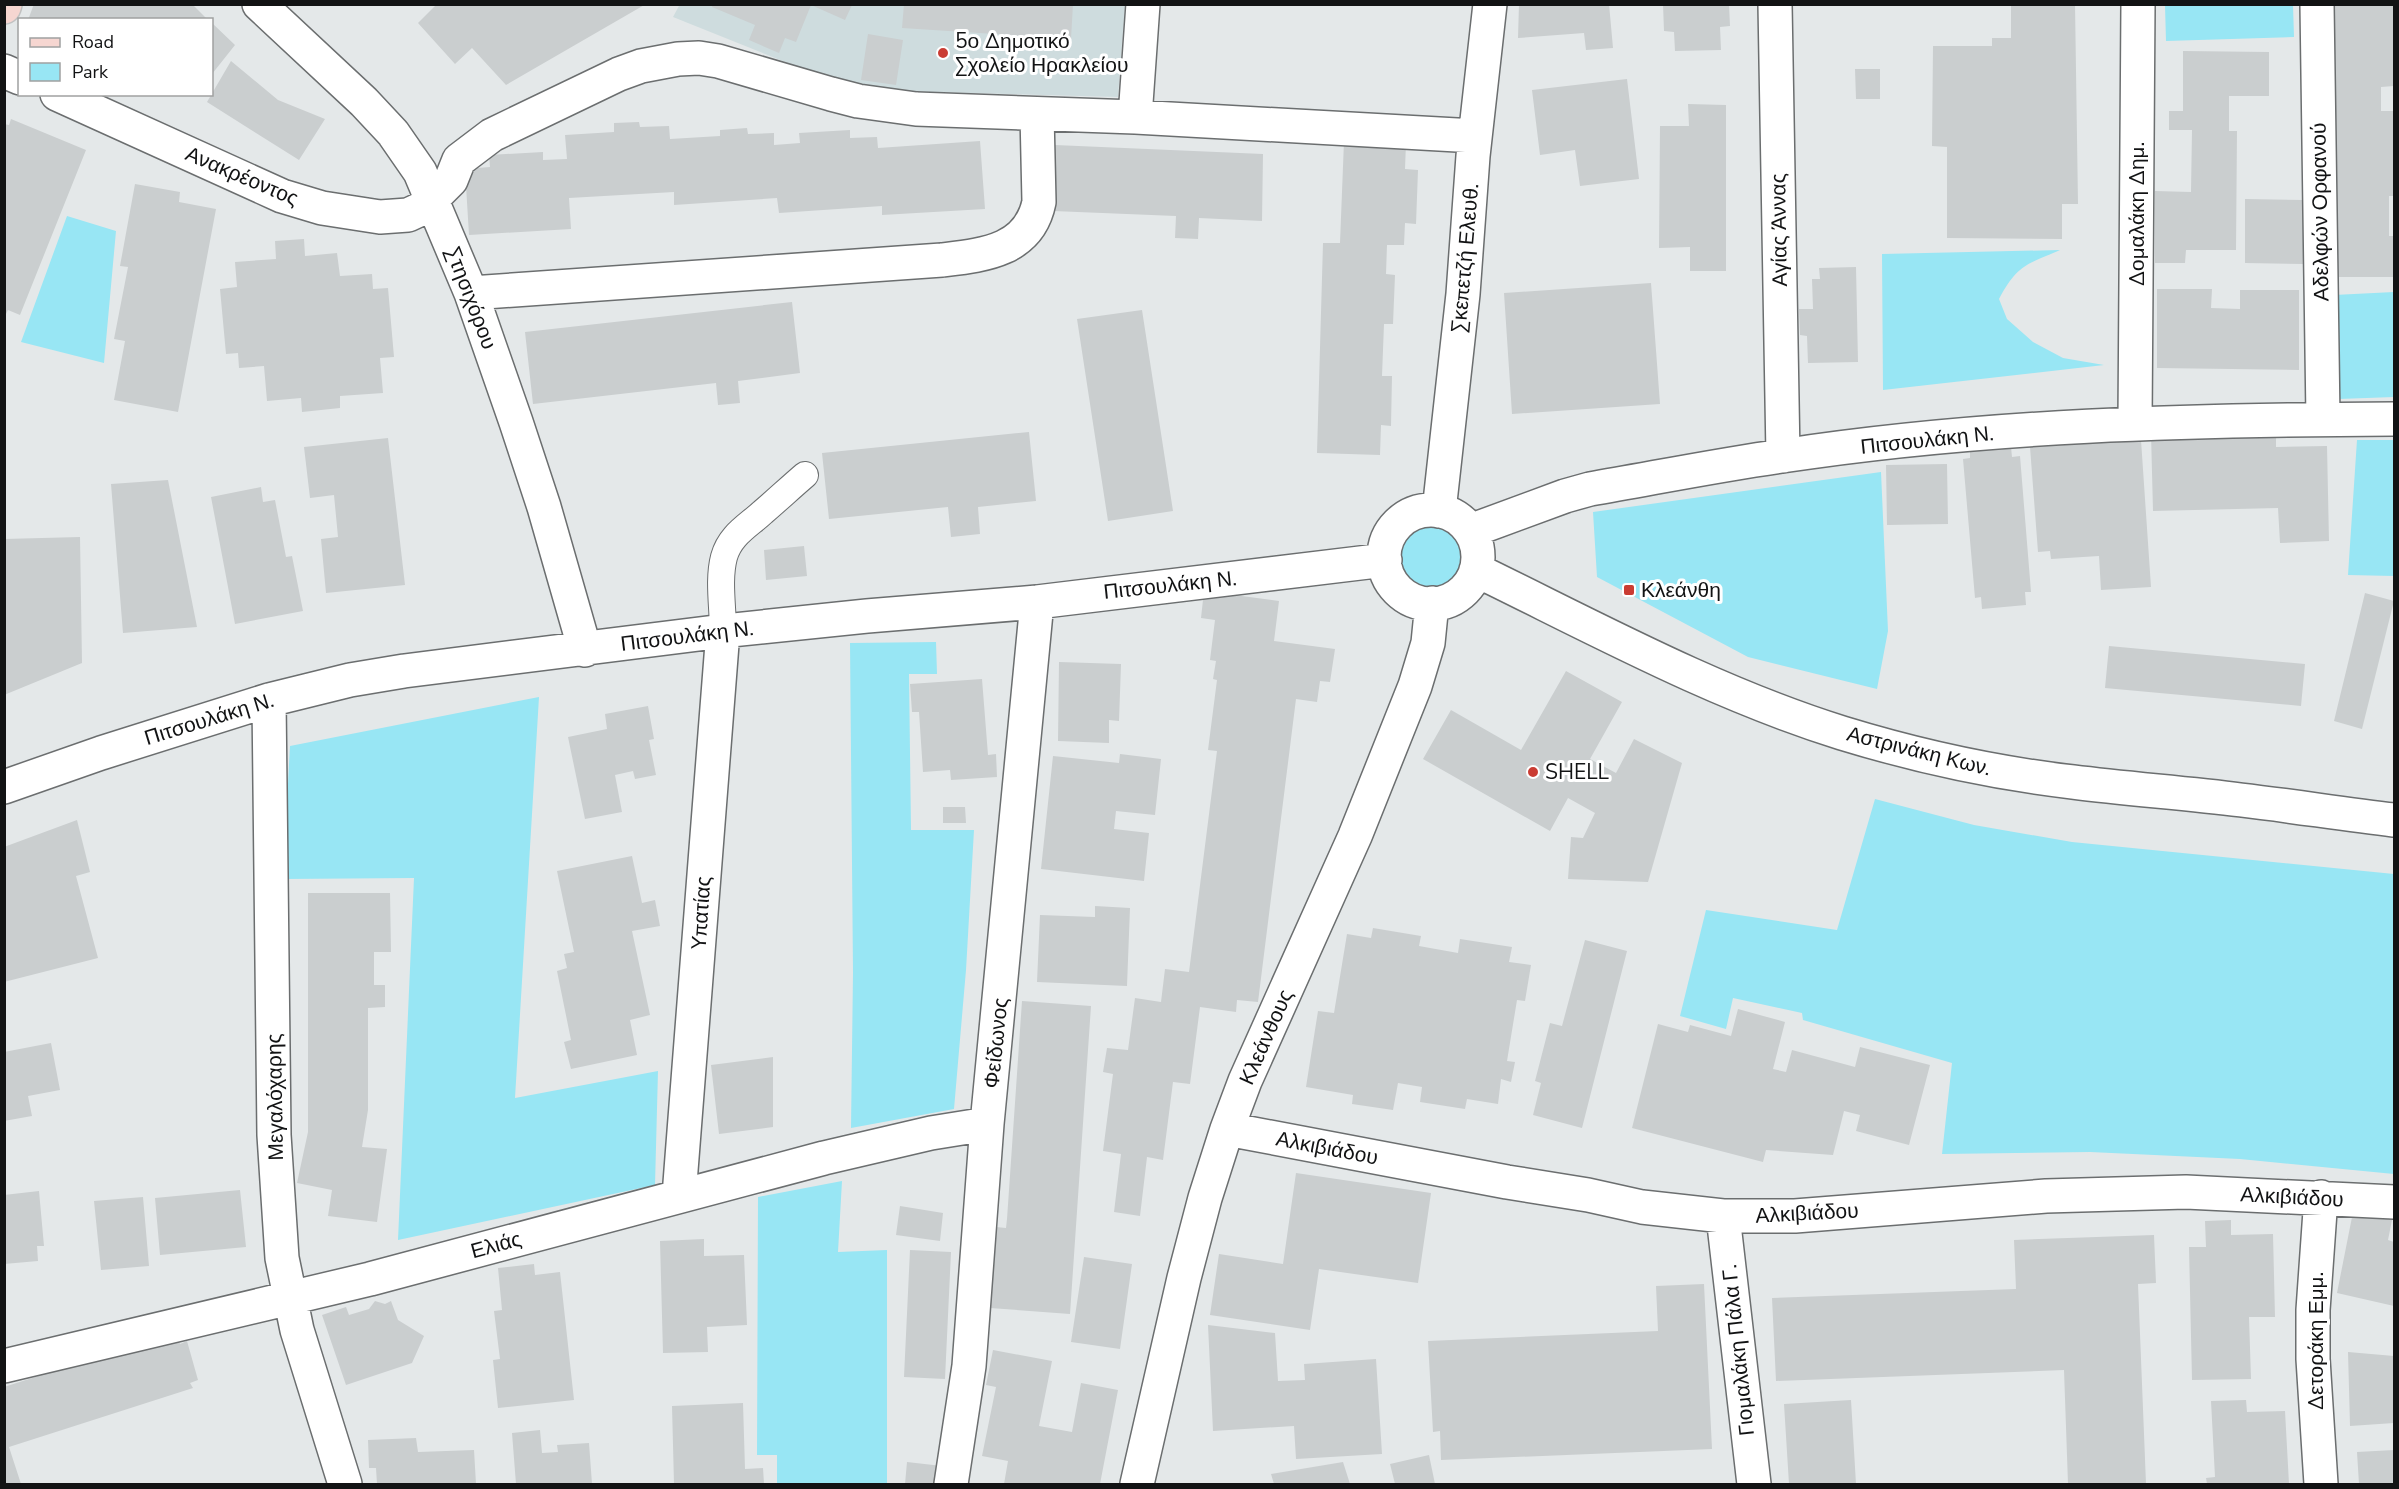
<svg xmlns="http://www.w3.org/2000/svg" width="2399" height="1489" viewBox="0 0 2399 1489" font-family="'Nunito Sans',sans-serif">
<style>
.built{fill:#cedcde}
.green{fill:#98e6f4}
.building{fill:#cacecf}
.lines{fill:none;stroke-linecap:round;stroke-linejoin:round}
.lane-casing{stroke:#6b6e6f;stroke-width:28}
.street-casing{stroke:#6b6e6f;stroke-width:36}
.primary-casing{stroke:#c1c2c2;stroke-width:36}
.lane{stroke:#fff;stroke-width:26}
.street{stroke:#fff;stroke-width:33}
.primary{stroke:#f6d6d1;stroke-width:33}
.poi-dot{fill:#ca3c33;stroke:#fff;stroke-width:2}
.labels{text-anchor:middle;stroke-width:6;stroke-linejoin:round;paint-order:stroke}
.poi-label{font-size:21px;fill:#121314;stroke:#fff;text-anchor:start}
.street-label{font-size:21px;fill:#121314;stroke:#fff}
</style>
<rect width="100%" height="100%" fill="#e4e8e9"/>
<path class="built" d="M680,4L1125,5L1118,97L855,90L673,17Z"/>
<path class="green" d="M2165,5H2293L2294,37L2166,41Z
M67,216L116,231L104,363L21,342Z
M2060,250C2026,265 2018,264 1999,299L2007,319L2033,342L2063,358L2104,365L1883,390L1882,254Z
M2394,292V397L2339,399L2334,295Z
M2357,440H2394V576L2348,575Z
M1881,472L1888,631L1877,689L1748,657L1597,577L1593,512Z
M1401 557a30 30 0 1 1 60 0a30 30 0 1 1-60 0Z
M936,642L937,674H909L911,830H974L966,970L954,1109L851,1128L853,972L850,643Z
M539,697L515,1098L658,1071L655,1185L398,1240L414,878L283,879L290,746Z
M1875,799L1974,825L2072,842L2394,874V1174L2240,1159L2090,1152L1942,1154L1952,1063L1803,1020L1802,1013L1733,998L1726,1029L1680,1016L1706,910L1837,930Z
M842,1181L838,1252L887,1250V1484H777V1455H757L758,1197Z"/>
<path class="building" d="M34,4H192L208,20H28Z
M437,4H646L506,85L472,48L455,64L418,23Z
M713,4H812L852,5L845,20L811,5L796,42L785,38L779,53L749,40L755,25L712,7Z
M904,4H1073L1071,39L902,28Z
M1519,4H1609L1613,48L1586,50L1584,33L1518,38Z
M1663,4H1729L1730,26L1720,27L1721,50L1675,51L1674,32L1664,31Z
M2011,4H2075L2078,204H2062V239L1947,238V147L1932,146L1933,46H1992V38H2011Z
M2333,4H2394V86L2381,87V111H2394V196H2389V236H2394V277H2336Z
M212,23L235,45L212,74Z
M868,34L903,40L896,85L861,80Z
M2183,51L2269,52V96H2229V131H2237L2236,250H2186L2185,263H2155V191L2191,192L2192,130H2169V111H2183Z
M231,61L278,100L325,119L299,160L207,102Z
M1855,69H1880V99H1856Z
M1627,79L1639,179L1580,186L1575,150L1540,155L1532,90Z
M1688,104L1726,105V271H1690V247L1659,248L1660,126H1689Z
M11,119L86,150L20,315L8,310L4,318V124L9,125Z
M639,122L640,127L669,126L670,139L720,136V130L747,128L748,134L774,133V145L800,143L799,133L850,130V138L877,137L878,148L980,141L985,209L882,215V206L779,213L777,198L674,205V192L569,198L571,229L469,235L465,169L490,167L489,155L543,152V160L567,159L565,135L614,132V123Z
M1344,141L1406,143L1405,169L1418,170L1416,224L1405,223L1404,245H1387L1386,274L1395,275L1393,324H1384L1382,376H1392L1391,426L1381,425L1380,455L1317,453L1323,243H1340Z
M1055,145L1263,154L1262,221L1199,218L1198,239L1175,238L1176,216L1053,211Z
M135,184L180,192L179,202L216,209L178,412L114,400L125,341L114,339L128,267L120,266Z
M2245,199L2303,200V264L2245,263Z
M304,239L305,256L337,253L340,276L372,274L373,289L388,288L394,357L380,358L383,393L340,396V408L302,412L301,398L267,401L264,366L239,368L238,353L226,354L220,289L237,287L235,262L276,259L275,241Z
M1856,267L1858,362L1808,363L1807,336L1800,335L1799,309H1813L1812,279H1820L1819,268Z
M1651,283L1660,404L1512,414L1504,293Z
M2157,289H2212L2211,308L2240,309V290H2299V370L2157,368Z
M792,302L800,373L738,381L740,403L718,405L716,383L533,404L525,332Z
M1142,310L1173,511L1108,521L1077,319Z
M2276,430V447L2327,446L2329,541L2280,543L2278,508L2153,511L2151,433Z
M1029,432L1036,501L978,507L980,534L951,537L948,507L829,519L822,453Z
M388,438L405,585L326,593L321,539L338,537L334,495L310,498L304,447Z
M2141,440L2151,587L2101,590L2099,556L2051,559L2050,551L2038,552L2030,447Z
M2011,447L2012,457L2020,456L2031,592H2025L2026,605L1982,609L1981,597L1975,598L1963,459L1970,458V450Z
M1947,464L1948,524L1887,525L1886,465Z
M168,480L197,627L123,633L111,484Z
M261,487L263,502L275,500L286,557L292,556L303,611L235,624L211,497Z
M80,537L82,663L4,695V539Z
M804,546L807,576L766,580L764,550Z
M1204,591L1279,601L1274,641L1335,649L1330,682L1320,681L1317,702L1296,699L1258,1002L1237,1000L1236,1012L1200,1007L1190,1084L1173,1082L1163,1160L1147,1157L1140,1216L1114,1212L1121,1154L1103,1151L1113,1074L1103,1072L1107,1048L1128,1050L1135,998L1161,1002L1165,969L1189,972L1217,751L1208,750L1217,680L1213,679L1216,661L1210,660L1215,620L1201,618Z
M2365,593L2394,601L2362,729L2334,721Z
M2109,646L2305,664L2301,706L2105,688Z
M1059,662L1121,664L1119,721L1109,720V743L1058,741Z
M1566,671L1622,702L1590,759L1616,773L1634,739L1682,763L1648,882L1568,879L1571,837L1583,838L1595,813L1568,798L1550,831L1423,759L1451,710L1521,750Z
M982,679L988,755L996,754L997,777L951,780L950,770L923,772L919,712H912L910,684Z
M648,706L654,739L649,740L656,775L635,779L633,771L615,775L622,812L585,819L568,737L607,729L605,714Z
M1120,754L1161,759L1155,815L1116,811L1114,829L1149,833L1144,881L1041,869L1053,756L1119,763Z
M943,807H965L966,823H943Z
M77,820L90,872L76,876L98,958L4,982V847Z
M632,856L642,903L655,900L660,926L632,931L650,1015L630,1020L637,1055L571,1069L564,1042L571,1040L557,971L567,968L564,954L574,952L557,871Z
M308,893H390L391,952H374V985H385V1007L368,1008V1110L362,1147L387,1149L377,1222L328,1216L332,1190L297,1183L308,1132Z
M1095,906L1130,908L1127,986L1037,982L1040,915L1095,917Z
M1373,928L1421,936L1419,946L1458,953L1460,939L1512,947L1509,962L1531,965L1525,1001L1517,1000L1507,1061L1515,1062L1511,1082L1501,1079L1498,1104L1467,1099L1465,1109L1420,1102L1422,1087L1398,1083L1393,1110L1352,1104L1353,1095L1306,1087L1318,1011L1334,1013L1347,934L1371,938Z
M1585,940L1627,951L1582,1128L1533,1115L1541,1083L1535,1081L1550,1023L1562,1026Z
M1022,1001L1091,1006L1070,1314L990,1308L996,1227L1006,1228L1007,1219Z
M1738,1009L1785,1022L1773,1069L1786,1072L1792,1050L1855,1067L1860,1047L1930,1065L1909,1145L1856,1131L1860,1115L1844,1111L1833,1155L1766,1150L1763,1162L1632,1128L1658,1024L1688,1032L1690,1025L1731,1036Z
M51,1043L60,1090L28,1096L32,1116L4,1121V1052Z
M773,1057V1127L719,1134L711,1065Z
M1296,1173L1431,1193L1418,1283L1319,1269L1310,1330L1210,1315L1219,1254L1283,1264Z
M240,1190L246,1247L160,1255L155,1198Z
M39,1191L44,1246H37L38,1261L4,1264V1195Z
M143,1197L149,1266L101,1270L94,1201Z
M900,1206L943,1213L940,1241L896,1235Z
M2353,1212L2392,1220L2388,1240L2394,1242V1306L2337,1293Z
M2231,1220V1235L2273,1234L2275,1317H2249L2251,1379L2192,1380L2189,1247H2206L2205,1221Z
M2154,1235L2156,1283L2138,1284L2146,1484H2068L2064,1370L1776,1381L1772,1298L2016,1289L2014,1240Z
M704,1239V1256L744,1255L747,1325L707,1327L708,1352L663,1353L660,1241Z
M910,1250L951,1252L945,1379L904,1377Z
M1084,1257L1132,1264L1120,1349L1071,1342Z
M534,1264L535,1275L560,1272L574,1400L498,1408L493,1360L500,1359L494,1311L502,1310L498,1268Z
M1704,1284L1712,1449L1441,1460L1440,1431L1433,1432L1428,1341L1658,1331L1656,1286Z
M375,1301L385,1304L391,1301L398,1320L424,1336L412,1363L346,1385L322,1315L346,1307L349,1315L369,1309Z
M1208,1325L1275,1333L1278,1381L1305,1380L1304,1364L1376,1359L1382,1454L1296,1459L1294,1426L1213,1431Z
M176,1332L180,1344L187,1341L198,1380L190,1383L193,1388L9,1447L21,1484H4V1387Z
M993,1350L1052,1361L1039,1426L1072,1432L1081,1383L1118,1390L1100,1484H1004L1008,1461L982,1456L996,1387L986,1385Z
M2348,1352L2394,1356V1423L2350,1426Z
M1851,1400L1856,1484H1789L1784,1404Z
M2246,1400L2247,1412L2285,1411L2289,1484H2207L2206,1478L2215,1477L2211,1401Z
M743,1403L745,1469L763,1468L764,1484H674L672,1406Z
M540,1430L542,1453L558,1452L557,1445L589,1443L592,1484H516L512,1433Z
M416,1438L418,1452L474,1450L476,1484H377L376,1468H369L368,1440Z
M2394,1450V1484H2359L2357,1452Z
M1429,1455L1435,1484H1395L1390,1464Z
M907,1462L942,1466L940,1484H905Z
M1343,1462L1350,1484H1274L1271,1474Z"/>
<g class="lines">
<g class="lane-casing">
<path id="lane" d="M723,631C723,607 718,580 724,557C730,535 748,526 763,512C777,500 791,487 805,475"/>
</g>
<g class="street-casing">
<path id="street" d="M259,4L364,102L393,133L420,172L471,293L516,422L544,507L585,650
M1775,4L1783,456
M2317,4L2323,419
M4,71L20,78
M57,94L282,196L322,208L380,217L408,215L423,208L451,180L459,160L492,135L619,74L641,66L678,59L699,58L718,61L831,94L858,101L916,109L1135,117L1475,136
M1135,117L1143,4
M471,293L942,260C984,255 1029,251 1039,202L1037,114
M2135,423L2138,4
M1384 557a47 47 0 1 1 94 0a47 47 0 1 1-94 0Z
M1439,511L1463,294L1473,156L1490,4
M1470,531L1565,496L1590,489C1654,478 1718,465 1782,456C1985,425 2190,420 2394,419
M1476,570C1595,628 1714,693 1842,733C1917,756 1995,773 2073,782C2129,789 2185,793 2241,800C2292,806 2343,814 2394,820
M269,700L274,1135L282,1258L297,1330L345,1484
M4,787L101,753L269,700L350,680L404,671L723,631L867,616L1037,602L1385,560
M1227,1129L1507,1182L1588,1195L1642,1207L1723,1216H1795L2046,1196L2186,1192L2394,1202
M679,1196L723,631
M2321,1197L2313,1310V1359L2321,1484
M1723,1216L1754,1484
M4,1366L370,1279L824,1158L931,1133L987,1124
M951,1484L969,1366L987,1124L1037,602
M1137,1484L1184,1278L1205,1198L1227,1129L1245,1081L1355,836L1415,686L1428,643L1432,603"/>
</g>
<g class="primary-casing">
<path id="primary" d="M4,7L5,4"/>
</g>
<use href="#lane" class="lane"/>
<use href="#street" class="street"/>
<use href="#primary" class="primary"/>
</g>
<g class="poi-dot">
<circle cx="943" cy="53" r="6"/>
<rect x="1623" y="584" width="12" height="12" rx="3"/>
<circle cx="1533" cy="772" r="6"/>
</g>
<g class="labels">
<g class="poi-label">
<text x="955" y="48">5ο Δημοτικό<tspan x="955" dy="24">Σχολείο Ηρακλείου</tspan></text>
<text x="1641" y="597">Κλεάνθη</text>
<text x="1545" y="779">SHELL</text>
</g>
<g class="street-label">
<text transform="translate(242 176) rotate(23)" y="7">Ανακρέοντος</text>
<text transform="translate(2320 212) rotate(-91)" y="7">Αδελφών Ορφανού</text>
<text transform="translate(2137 214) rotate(-90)" y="7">Δομαλάκη Δημ.</text>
<text transform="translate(1779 230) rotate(-91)" y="7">Αγίας Άννας</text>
<text transform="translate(1465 258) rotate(-85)" y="7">Σκεπετζή Ελευθ.</text>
<text transform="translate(471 298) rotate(69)" y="7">Στησιχόρου</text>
<text transform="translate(1927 440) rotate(-6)" y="7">Πιτσουλάκη Ν.</text>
<text transform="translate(1170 585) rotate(-6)" y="7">Πιτσουλάκη Ν.</text>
<text transform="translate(687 636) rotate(-7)" y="7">Πιτσουλάκη Ν.</text>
<text transform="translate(209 719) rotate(-17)" y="7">Πιτσουλάκη Ν.</text>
<text transform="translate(1919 751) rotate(14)" y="7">Αστρινάκη Κων.</text>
<text transform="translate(701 913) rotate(-86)" y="7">Υπατίας</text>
<text transform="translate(1266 1037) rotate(-66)" y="7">Κλεάνθους</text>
<text transform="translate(996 1043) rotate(-84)" y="7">Φείδωνος</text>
<text transform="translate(275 1097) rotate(-91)" y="7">Μεγαλόχαρης</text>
<text transform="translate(1327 1148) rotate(11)" y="7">Αλκιβιάδου</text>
<text transform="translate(2292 1197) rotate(3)" y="7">Αλκιβιάδου</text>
<text transform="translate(1807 1213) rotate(-3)" y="7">Αλκιβιάδου</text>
<text transform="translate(496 1245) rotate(-15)" y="7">Ελιάς</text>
<text transform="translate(2316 1341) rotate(-90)" y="7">Δετοράκη Εμμ.</text>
<text transform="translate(1738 1350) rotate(-96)" y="7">Γιομαλάκη Πάλα Γ.</text>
</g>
</g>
<rect width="2399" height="1489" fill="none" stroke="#121314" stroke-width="12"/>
<rect x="18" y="18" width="195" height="78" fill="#ffffff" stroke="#a0a1a1" stroke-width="1.5"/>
<rect x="30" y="38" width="30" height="9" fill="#f6d6d1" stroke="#a0a1a1" stroke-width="1.5"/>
<text x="72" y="48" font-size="18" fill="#121314">Road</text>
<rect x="30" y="63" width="30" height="18" fill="#98e6f4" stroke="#a0a1a1" stroke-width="1.5"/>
<text x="72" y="78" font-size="18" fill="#121314">Park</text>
</svg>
